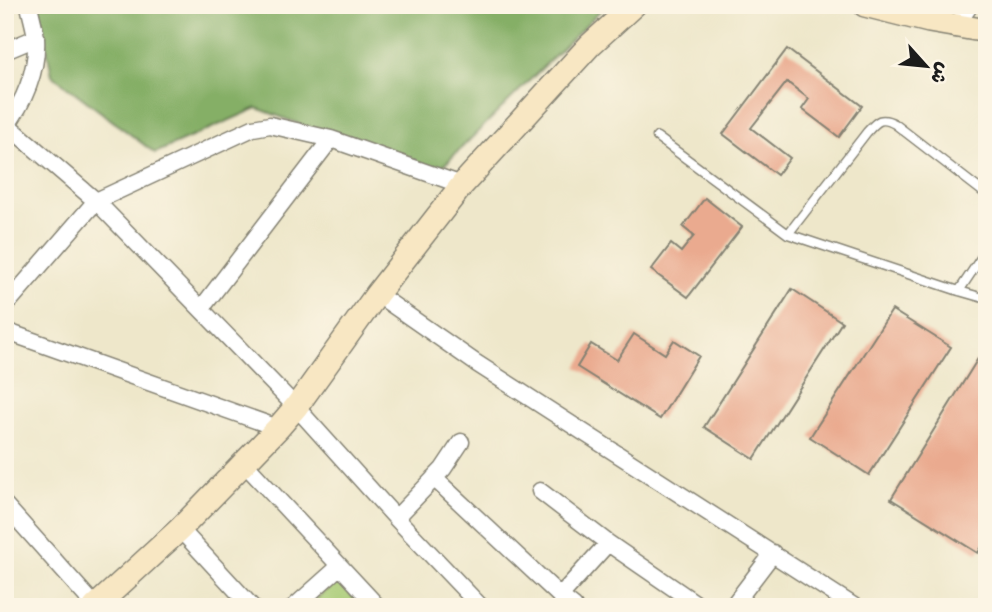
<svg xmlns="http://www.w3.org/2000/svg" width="992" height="612" viewBox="0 0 992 612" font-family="'Playpen Sans','Playpen Sans Arabic',sans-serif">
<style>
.green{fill:#a7cb75;stroke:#627448;stroke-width:2}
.forest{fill:#85af66;stroke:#506641;stroke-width:2}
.building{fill:#eaaa8f}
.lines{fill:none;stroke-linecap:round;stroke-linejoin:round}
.service-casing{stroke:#858273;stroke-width:11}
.minor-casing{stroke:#858273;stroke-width:19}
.secondary-casing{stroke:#858273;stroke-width:26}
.service{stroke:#fff;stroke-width:8}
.minor{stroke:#fff;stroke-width:16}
.secondary{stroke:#f8e7c3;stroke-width:23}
</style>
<rect width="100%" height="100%" fill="#fcf5e5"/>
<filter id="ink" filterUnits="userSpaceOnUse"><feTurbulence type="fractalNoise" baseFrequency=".0143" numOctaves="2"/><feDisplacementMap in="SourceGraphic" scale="14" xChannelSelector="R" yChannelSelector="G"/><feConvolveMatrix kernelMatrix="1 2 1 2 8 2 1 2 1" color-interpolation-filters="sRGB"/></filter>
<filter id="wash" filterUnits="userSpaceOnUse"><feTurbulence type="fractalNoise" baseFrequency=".00686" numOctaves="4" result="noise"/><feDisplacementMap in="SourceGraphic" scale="28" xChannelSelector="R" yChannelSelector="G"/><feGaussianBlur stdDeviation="1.57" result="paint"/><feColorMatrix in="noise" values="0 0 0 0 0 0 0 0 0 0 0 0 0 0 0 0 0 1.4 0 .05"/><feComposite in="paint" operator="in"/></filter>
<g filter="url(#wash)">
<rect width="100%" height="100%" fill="#eee7ca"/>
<path class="green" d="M338,580L362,607H307Z"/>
<path class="forest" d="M38,5H606L434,175L257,108L155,153L52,75Z"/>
<g id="blocks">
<path class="building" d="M787,49L862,106L839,137L802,109L809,99L787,82L751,128L790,158L777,175L723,134Z
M705,198L742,227L688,297L651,270L671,244L681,252L694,236L683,227Z
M792,289L842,322L754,459L704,427Z
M892,310L951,347L869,475L810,437Z
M634,334L665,354L674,340L699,356L660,419L577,367L591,344L617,360Z
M987,344V538L978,553L891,499Z"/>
</g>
</g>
<g filter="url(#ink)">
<use href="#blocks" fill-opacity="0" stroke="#858273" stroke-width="2"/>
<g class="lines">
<g class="service-casing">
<path id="service" d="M657,137L788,234L959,291L987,299
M788,234L867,132C877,121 881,116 895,124L987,195
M959,291L987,249"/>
</g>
<g class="minor-casing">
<path id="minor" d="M956,26L970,5
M5,51L36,38
M5,123L96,201L296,407L396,518L481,607
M5,127C24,103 38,70 36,38C35,28 31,16 29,5
M377,294L476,363L855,607
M5,306L96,201L253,128L270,125L331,139L462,185
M201,309L331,139
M5,331L278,428
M244,463L378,607
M434,478L560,596L574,607
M540,491L608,543L701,607
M5,505L96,607
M396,518L443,469L461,442
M180,529L252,607
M560,596L608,543
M294,607L340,566
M732,607L773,553"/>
</g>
<g class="secondary-casing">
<path id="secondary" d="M865,5L929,21L987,31
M95,607L180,529L278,428L296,407L377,294L462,185L590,45L634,5"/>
</g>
<use href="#service" class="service"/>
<use href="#minor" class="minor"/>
<use href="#secondary" class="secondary"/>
</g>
</g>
<rect width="992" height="612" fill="none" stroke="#fcf5e5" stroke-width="28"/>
<g transform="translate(926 66) rotate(117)" stroke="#fcf5e5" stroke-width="5" paint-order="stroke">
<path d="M0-5L12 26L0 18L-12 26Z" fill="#1c1c1c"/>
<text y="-10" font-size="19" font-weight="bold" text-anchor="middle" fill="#1c1c1c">ش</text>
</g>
</svg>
